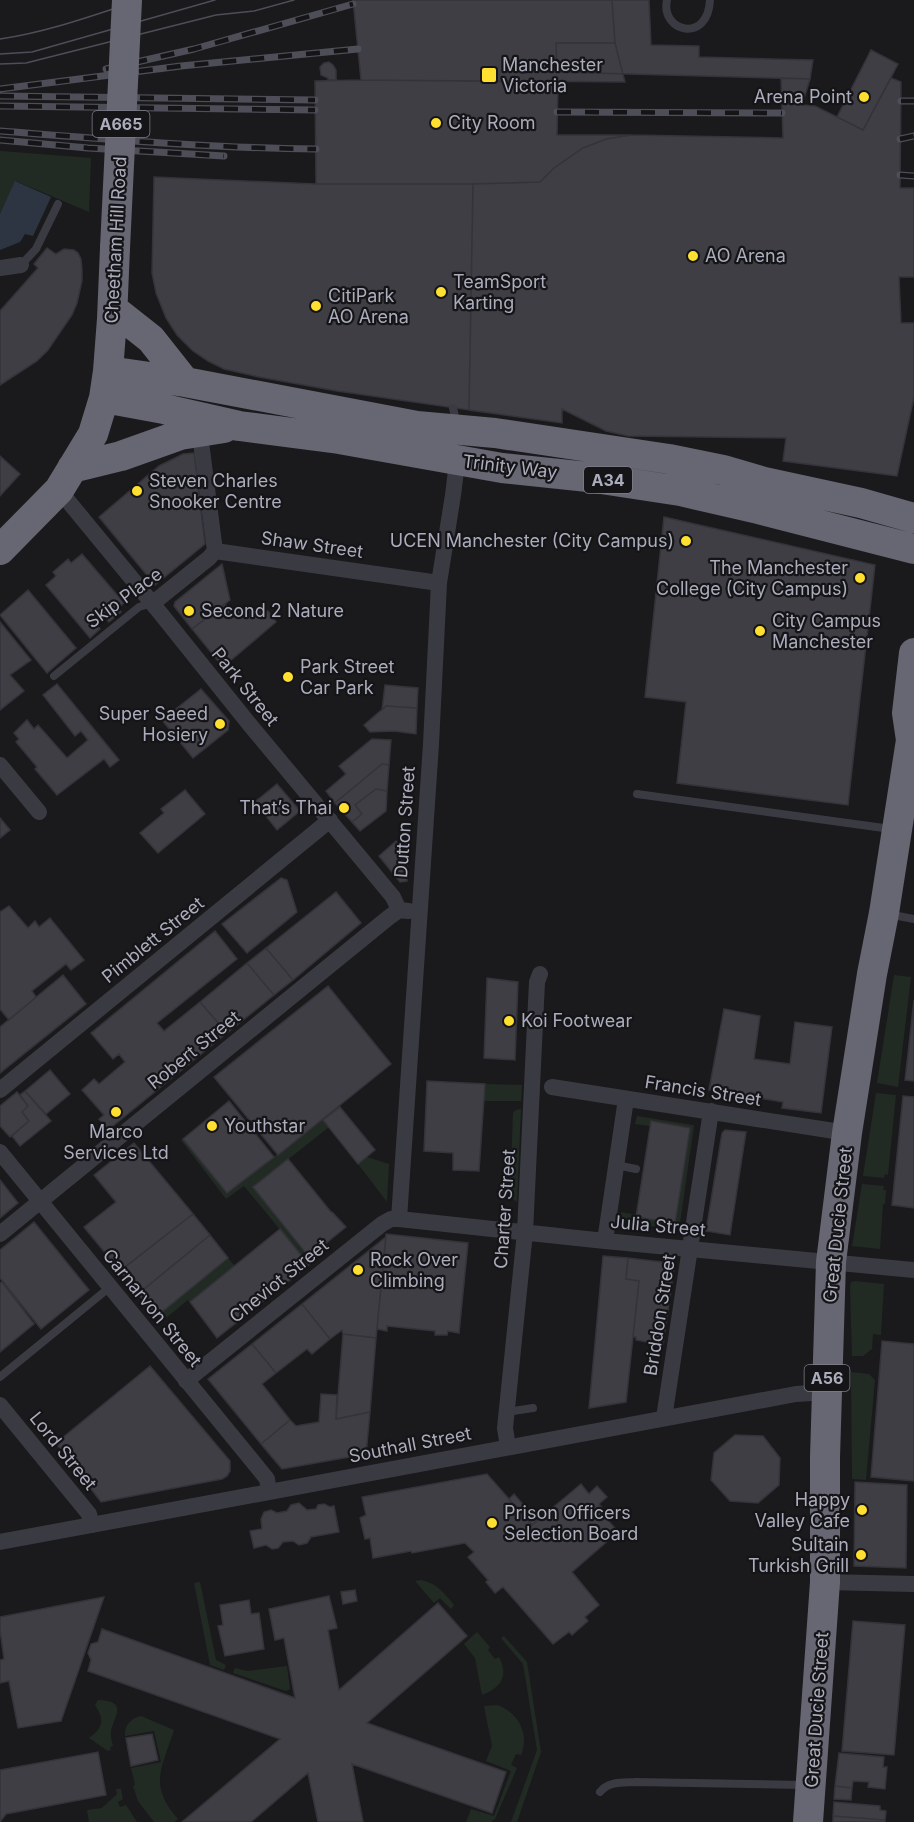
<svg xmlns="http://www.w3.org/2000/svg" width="914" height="1822" viewBox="0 0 914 1822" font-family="Inter,sans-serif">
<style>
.green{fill:#212b24}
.water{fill:#2e3542}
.building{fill:#3f3e44;stroke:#343339;stroke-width:1.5}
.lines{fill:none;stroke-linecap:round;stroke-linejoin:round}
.lane{stroke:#3a3a42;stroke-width:8}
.street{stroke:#3a3a42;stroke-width:16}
.highway{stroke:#666773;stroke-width:30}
.tram{stroke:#4d4e57;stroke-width:1.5}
.rail-casing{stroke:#4d4e57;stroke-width:7}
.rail{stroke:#151417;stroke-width:4.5;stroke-dasharray:14;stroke-linecap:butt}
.highway-bridge{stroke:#666773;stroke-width:30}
.poi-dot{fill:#ffdf2f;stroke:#151417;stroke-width:2}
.labels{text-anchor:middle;stroke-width:4.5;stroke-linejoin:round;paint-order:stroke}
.shield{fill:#151417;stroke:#7e7f8b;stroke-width:1.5}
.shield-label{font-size:16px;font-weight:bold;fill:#abadbd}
.poi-label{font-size:18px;fill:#abadbd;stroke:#151417;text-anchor:start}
.street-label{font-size:18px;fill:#abadbd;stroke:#151417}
</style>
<rect width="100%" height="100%" fill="#1a1a1c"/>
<path class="green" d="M0,151L91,158L89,212L16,181L0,214Z
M894,975L911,977L898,1087L877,1083Z
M485,1084L522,1085L521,1101H483Z
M876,1093L896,1095L888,1175L885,1174L884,1178L863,1176Z
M521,1109L517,1202L510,1197L513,1113L516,1110Z
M637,1116L693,1125L694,1126L679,1230L620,1222L621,1212L637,1215V1217L675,1223L690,1128L651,1122L650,1126L635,1124Z
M322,1119L329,1127L253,1187L304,1252L301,1255L244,1186L226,1199L181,1140L183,1139L227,1193Z
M367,1157L389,1164L387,1202L358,1164Z
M862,1184L884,1186L883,1190H886L885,1204H883L880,1249L852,1246Z
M228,1258L235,1266L190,1302L188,1300L161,1322L157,1316Z
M855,1281L884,1284L881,1335L873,1334L872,1349L863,1356H852L850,1287L851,1282Z
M851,1372L869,1374L875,1380L866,1480L852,1479Z
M421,1580C437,1583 444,1593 454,1605L451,1609L440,1598L434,1603L415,1581Z
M200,1582L216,1660L226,1665L224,1670L210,1665L194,1583Z
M477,1632L490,1647L488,1650L495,1659L499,1657C509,1676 501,1688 482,1695L475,1658L464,1644Z
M504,1636L527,1662L541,1752L517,1822H511L537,1750L523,1664L501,1638Z
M287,1666L290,1689L286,1691L233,1673L235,1668L247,1671Z
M98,1700C129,1701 114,1716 111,1731C110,1736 112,1741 113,1746L110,1747L111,1750L108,1751L89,1738C103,1728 105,1720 95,1705Z
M497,1705C518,1712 530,1734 521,1755L516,1754L511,1765L517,1768L495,1819L491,1822H466L471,1809L494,1816L511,1771L486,1761L492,1746L484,1706Z
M141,1716L174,1730C162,1768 148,1785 178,1819L174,1822H154L138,1801L133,1786L135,1785L131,1768L161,1762L154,1731L125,1736C124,1726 131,1718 141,1716Z
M116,1789H121L123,1799L118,1802L120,1807L126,1805L137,1822H89L87,1810L102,1808L117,1794Z"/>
<path class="water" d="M15,181L51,197L33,236L25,234L20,242L0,250V214Z"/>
<path class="building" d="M353,0H612L615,43L625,82L361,80Z
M612,0H649L651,45L699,46V57L813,60L810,79L557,72L556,43H615Z
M871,50L898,64L863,130L837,117Z
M324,63L329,62L333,65L336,70V80H328V78L321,75L320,67Z
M781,78L810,79L802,105L815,106L863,130L891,78L901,82L900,188H914V277H899L901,323H914V397L897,476L783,461L786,438L628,436L606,431L562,409V423L469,410L473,184L540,182L554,168L583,148L606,139L632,135L783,138Z
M361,80L558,82L557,135H632L606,139L583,148L554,168L540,182L473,184H316L315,81Z
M154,177L316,184H473L469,410L337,391L259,377L224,369L208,361L193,351L177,335L166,318L156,293L152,273Z
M47,248L56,254L64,249L74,250L78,253L81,259L82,270V281L77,303L72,315L48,350L37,361L0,385V311L38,268L34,264Z
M194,453L205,544L155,585L99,517L159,466L183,454Z
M0,456L20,474L0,496Z
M664,517L875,565L848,805L677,783L686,702L645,697Z
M82,554L124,603L118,608L121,612L109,622L101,612L92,619L100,629L90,638L46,585L56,576L53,572L68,559L71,563Z
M222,564L230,600L192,629L174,606L175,602Z
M28,590L76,648L47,673L0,615Z
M225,604L231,610L268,611L276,622L223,667L192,629Z
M0,622L31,660L10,675L24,691L0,710Z
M57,684L119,760L110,767L104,759L57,795L35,769L37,767L16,742L19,739L14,733L27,720L34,729L38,725L67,758L88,740L81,731L75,736L43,695Z
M385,685L418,688L417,708L386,706L382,710Z
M201,689L229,721L228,730L193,758L162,720Z
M386,706L417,708L416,734L394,731L370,732L364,725Z
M372,739L391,740L389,765L382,764L335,803L326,791L346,774L339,766Z
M382,764L389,765L387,791L376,789L355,805L362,814L352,822L335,803Z
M277,784L300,811L277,830L255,802Z
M376,789L387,791L386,811L360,831L352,822L362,814L355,805Z
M185,790L205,814L158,853L140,833L164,813L161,809Z
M0,818L10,830L0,838Z
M405,840L408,841L407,881L400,882L379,856L396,841L399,845Z
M281,878L287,880L297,912L247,953L222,924Z
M336,892L361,923L293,980L266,948Z
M9,906L28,928L35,921L39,927L50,918L84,960L71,970L66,964L32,991L36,997L9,1020L0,1009V912Z
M215,931L237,959L157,1023L164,1031L200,1002L227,1033L108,1130L99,1119L104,1115L82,1090L94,1079L99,1084L125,1062L119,1054L113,1059L91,1033Z
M266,948L293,980L274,995L247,963Z
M247,963L274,995L227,1033L200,1002Z
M63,975L86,1004L0,1073V1027Z
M487,978L518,982L515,1060L484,1058Z
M328,986L391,1064L278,1155L214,1077Z
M914,1000V1081L905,1080Z
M724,1009L760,1016L754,1059L790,1064L795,1022L832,1027L821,1113L782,1108L783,1102L709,1090Z
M50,1070L70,1094L46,1114L25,1091Z
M427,1081L485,1084L479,1171L453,1170V1153L424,1151Z
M25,1091L51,1121L20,1146L12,1136L29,1121L22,1112L28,1106L20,1095Z
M17,1092L28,1106L22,1112L29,1121L10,1137L0,1126V1106Z
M903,1096L914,1097V1208L892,1205Z
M229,1101L274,1157L227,1193L183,1139Z
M340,1107L375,1150L358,1164L323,1120Z
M651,1121L690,1128L675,1223L636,1217Z
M725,1130L746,1132L730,1235L706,1231L722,1133Z
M134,1143L193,1214L120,1271L84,1227L116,1202L94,1175Z
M288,1159L331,1212H332L346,1227L309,1257L253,1187Z
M0,1180L18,1203L0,1218Z
M193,1214L210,1235L138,1294L120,1271Z
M34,1222L89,1290L41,1329L0,1278V1250Z
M280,1229L309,1265L217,1338L190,1302Z
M386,1234L468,1243L459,1333L448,1331L447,1335H435V1331L387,1326V1331L377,1329Z
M210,1235L228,1258L157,1316L138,1294Z
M386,1237L376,1338L343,1334L342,1330L330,1339L302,1304Z
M603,1256L628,1258L626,1279L639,1281L626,1402L589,1408Z
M628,1258L670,1263L674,1268L663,1345L636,1340V1337H633L639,1281L626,1279Z
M2,1282L34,1324L0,1352V1283Z
M302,1304L330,1339L312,1354L307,1349L276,1373L252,1344Z
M343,1334L376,1338L370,1412L336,1419Z
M882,1341L914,1344V1481L871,1477Z
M252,1344L276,1373L262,1384L290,1420L261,1444L208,1379Z
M150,1366L230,1461V1471L227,1476L222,1479L101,1502L56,1443Z
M321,1394L337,1395L336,1419L370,1412L366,1454L282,1469L261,1444L290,1420L296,1426L319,1422Z
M735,1435L763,1436L780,1458L779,1485L758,1503L730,1501L711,1480L714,1453Z
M487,1474L532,1525L581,1484L589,1494L597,1486L607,1497L599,1504L609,1516L607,1519L618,1532L572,1572L599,1605L585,1617L588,1621L572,1635L569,1632L553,1644L503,1587L495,1593L486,1582L488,1580L468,1557L474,1552L465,1543L412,1553L411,1551L373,1558L370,1538L365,1539L360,1518L366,1515L362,1497Z
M855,1482L907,1485L906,1568L854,1566Z
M514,1494L537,1521L532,1525L509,1499Z
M299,1503L307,1510L316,1509L318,1505L324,1504L330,1507L334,1506L339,1532L311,1537L307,1543L299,1545L293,1541L283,1542L278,1548L272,1549L266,1545L254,1548L250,1531L262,1529L261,1519L264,1512L271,1510L277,1513L287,1511L291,1505Z
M355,1590L357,1601L343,1604L341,1592Z
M329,1596L337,1628L328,1630L339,1690L438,1603L467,1636L367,1723L506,1772L492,1813L352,1764L363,1822H318L308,1773L251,1822H182L280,1739L88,1671L91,1660L88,1653L91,1644L98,1642L102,1629L295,1698L284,1638L275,1640L269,1609Z
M104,1597L61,1721L18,1728L9,1681L0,1683V1660L4,1659L0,1630V1617Z
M249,1600L251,1614L259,1613L264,1649L225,1656L218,1626L223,1625L220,1605Z
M853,1621L905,1625L894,1755L842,1751Z
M152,1734L158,1760L131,1766L126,1738Z
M98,1752L106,1795L6,1814L0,1822V1770Z
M839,1753L884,1757L883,1767H887L885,1789L868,1787L869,1782L853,1781L852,1788L835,1786Z
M835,1786L852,1788L851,1800L834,1799Z
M834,1802L880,1806V1810L886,1811L885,1820L833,1816Z
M833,1816L885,1820V1822H833Z"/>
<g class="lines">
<path class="lane" d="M667,0C660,32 708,44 710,0
M21,265L36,249L58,204
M453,408L457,425
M54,676L139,607L152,603
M637,794L891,829
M888,914L914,919
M616,1165L636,1169
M0,1377L110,1287
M506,1412L533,1408
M600,1792C609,1781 622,1783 636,1782L805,1785"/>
<path class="street" d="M0,268L21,265
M197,431L201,442L215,551
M59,490L161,614L250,725L364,862L393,897L399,910
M215,551L439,583
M153,603L209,558L215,551
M0,765L39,812
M552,1087L847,1133
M0,1090L330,820
M0,1152L263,1474L267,1479L269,1491
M399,1219L431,744L439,583L453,495L458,454
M0,1234L388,918L399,910L409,911
M605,1241L626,1099
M186,1381L382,1224L391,1219H399L605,1241L914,1270
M0,1405L89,1514L92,1525
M664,1418L711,1111
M508,1447L505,1428L525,1232L537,982L540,974
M0,1542L796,1394L827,1392
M825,1582L914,1584"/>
<path class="highway" d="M113,309L151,339L185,382
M108,371L185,382L417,426L495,433L669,459L723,470L764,482L861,503L914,518
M104,398L164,409L239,426L339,439L502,468L588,477L680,491L758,509L914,549
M72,468L121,456L180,435L224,428
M0,550L59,490L93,434L104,398L108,371L112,319L115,248
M808,1822L825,1582V1457L831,1262L847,1133L872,974L884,913L911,740L907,713L914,653"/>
<path class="tram" d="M0,39C48,32 94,15 140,0
M0,54L32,52L215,0
M0,64L26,63L216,15L254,11L294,0"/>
<g class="rail-casing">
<path id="rail" d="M106,69L194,49L353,4
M0,89L181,66L358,49
M0,96L315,100
M901,101H914
M0,106L315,110
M557,112L782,113
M0,131C105,139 210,148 316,149
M900,139L914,136
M0,140L88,148L224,156
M900,175L914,176"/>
</g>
<use href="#rail" class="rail"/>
<path class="highway-bridge" d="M115,248L127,0"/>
</g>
<g class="poi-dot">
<rect x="481" y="67" width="16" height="16" rx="3"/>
<circle cx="864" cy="97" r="6"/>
<circle cx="436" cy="123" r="6"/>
<circle cx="693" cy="256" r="6"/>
<circle cx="441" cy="292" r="6"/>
<circle cx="316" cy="306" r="6"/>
<circle cx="137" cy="491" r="6"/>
<circle cx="686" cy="541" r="6"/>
<circle cx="860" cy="578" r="6"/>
<circle cx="189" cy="611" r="6"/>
<circle cx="760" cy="631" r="6"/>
<circle cx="288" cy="677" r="6"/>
<circle cx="220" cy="724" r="6"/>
<circle cx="344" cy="808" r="6"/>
<circle cx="509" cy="1021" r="6"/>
<circle cx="116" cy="1112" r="6"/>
<circle cx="212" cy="1126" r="6"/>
<circle cx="358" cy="1270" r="6"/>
<circle cx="862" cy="1510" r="6"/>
<circle cx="492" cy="1523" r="6"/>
<circle cx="861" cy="1555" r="6"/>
</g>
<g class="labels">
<g class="shield">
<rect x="92.5" y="111" width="57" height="26" rx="4.5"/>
<rect x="584" y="467" width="48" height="26" rx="4.5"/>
<rect x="804.5" y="1365" width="45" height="26" rx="4.5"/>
</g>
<g class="shield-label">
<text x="121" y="130">A665</text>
<text x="608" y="486">A34</text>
<text x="827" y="1384">A56</text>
</g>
<g class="poi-label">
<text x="502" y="71">Manchester<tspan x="502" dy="21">Victoria</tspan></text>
<text x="852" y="103" text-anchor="end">Arena Point</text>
<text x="448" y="129">City Room</text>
<text x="705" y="262">AO Arena</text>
<text x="453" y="288">TeamSport<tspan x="453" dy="21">Karting</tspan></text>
<text x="328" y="302">CitiPark<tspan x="328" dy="21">AO Arena</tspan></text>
<text x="149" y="487">Steven Charles<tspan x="149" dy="21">Snooker Centre</tspan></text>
<text x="674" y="547" text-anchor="end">UCEN Manchester (City Campus)</text>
<text x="848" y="574" text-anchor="end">The Manchester<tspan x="848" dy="21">College (City Campus)</tspan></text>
<text x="201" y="617">Second 2 Nature</text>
<text x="772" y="627">City Campus<tspan x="772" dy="21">Manchester</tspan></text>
<text x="300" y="673">Park Street<tspan x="300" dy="21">Car Park</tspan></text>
<text x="208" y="720" text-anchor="end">Super Saeed<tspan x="208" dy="21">Hosiery</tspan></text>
<text x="332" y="814" text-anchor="end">That’s Thai</text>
<text x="521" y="1027">Koi Footwear</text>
<text x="224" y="1132">Youthstar</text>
<text x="116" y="1138" text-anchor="middle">Marco<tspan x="116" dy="21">Services Ltd</tspan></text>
<text x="370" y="1266">Rock Over<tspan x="370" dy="21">Climbing</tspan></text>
<text x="850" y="1506" text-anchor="end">Happy<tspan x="850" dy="21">Valley Cafe</tspan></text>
<text x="504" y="1519">Prison Officers<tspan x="504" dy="21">Selection Board</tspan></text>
<text x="849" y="1551" text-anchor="end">Sultain<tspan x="849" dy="21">Turkish Grill</tspan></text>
</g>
<g class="street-label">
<text transform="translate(116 240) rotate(-87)" y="6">Cheetham Hill Road</text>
<text transform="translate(510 467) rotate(7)" y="6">Trinity Way</text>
<text transform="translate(312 545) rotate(8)" y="6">Shaw Street</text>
<text transform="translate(124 598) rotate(-36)" y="6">Skip Place</text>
<text transform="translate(245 687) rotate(51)" y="6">Park Street</text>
<text transform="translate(405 822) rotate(-86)" y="6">Dutton Street</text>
<text transform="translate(153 940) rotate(-39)" y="6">Pimblett Street</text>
<text transform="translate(194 1050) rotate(-39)" y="6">Robert Street</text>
<text transform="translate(703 1091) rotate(9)" y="6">Francis Street</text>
<text transform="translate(505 1209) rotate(-86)" y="6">Charter Street</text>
<text transform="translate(838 1225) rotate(-84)" y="6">Great Ducie Street</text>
<text transform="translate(658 1226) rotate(5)" y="6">Julia Street</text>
<text transform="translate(279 1281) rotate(-39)" y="6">Cheviot Street</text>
<text transform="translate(152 1308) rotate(51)" y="6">Carnarvon Street</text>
<text transform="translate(660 1315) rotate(-81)" y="6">Briddon Street</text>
<text transform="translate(410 1445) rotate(-11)" y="6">Southall Street</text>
<text transform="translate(63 1451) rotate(51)" y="6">Lord Street</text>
<text transform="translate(817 1710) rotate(-86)" y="6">Great Ducie Street</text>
</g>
</g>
</svg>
